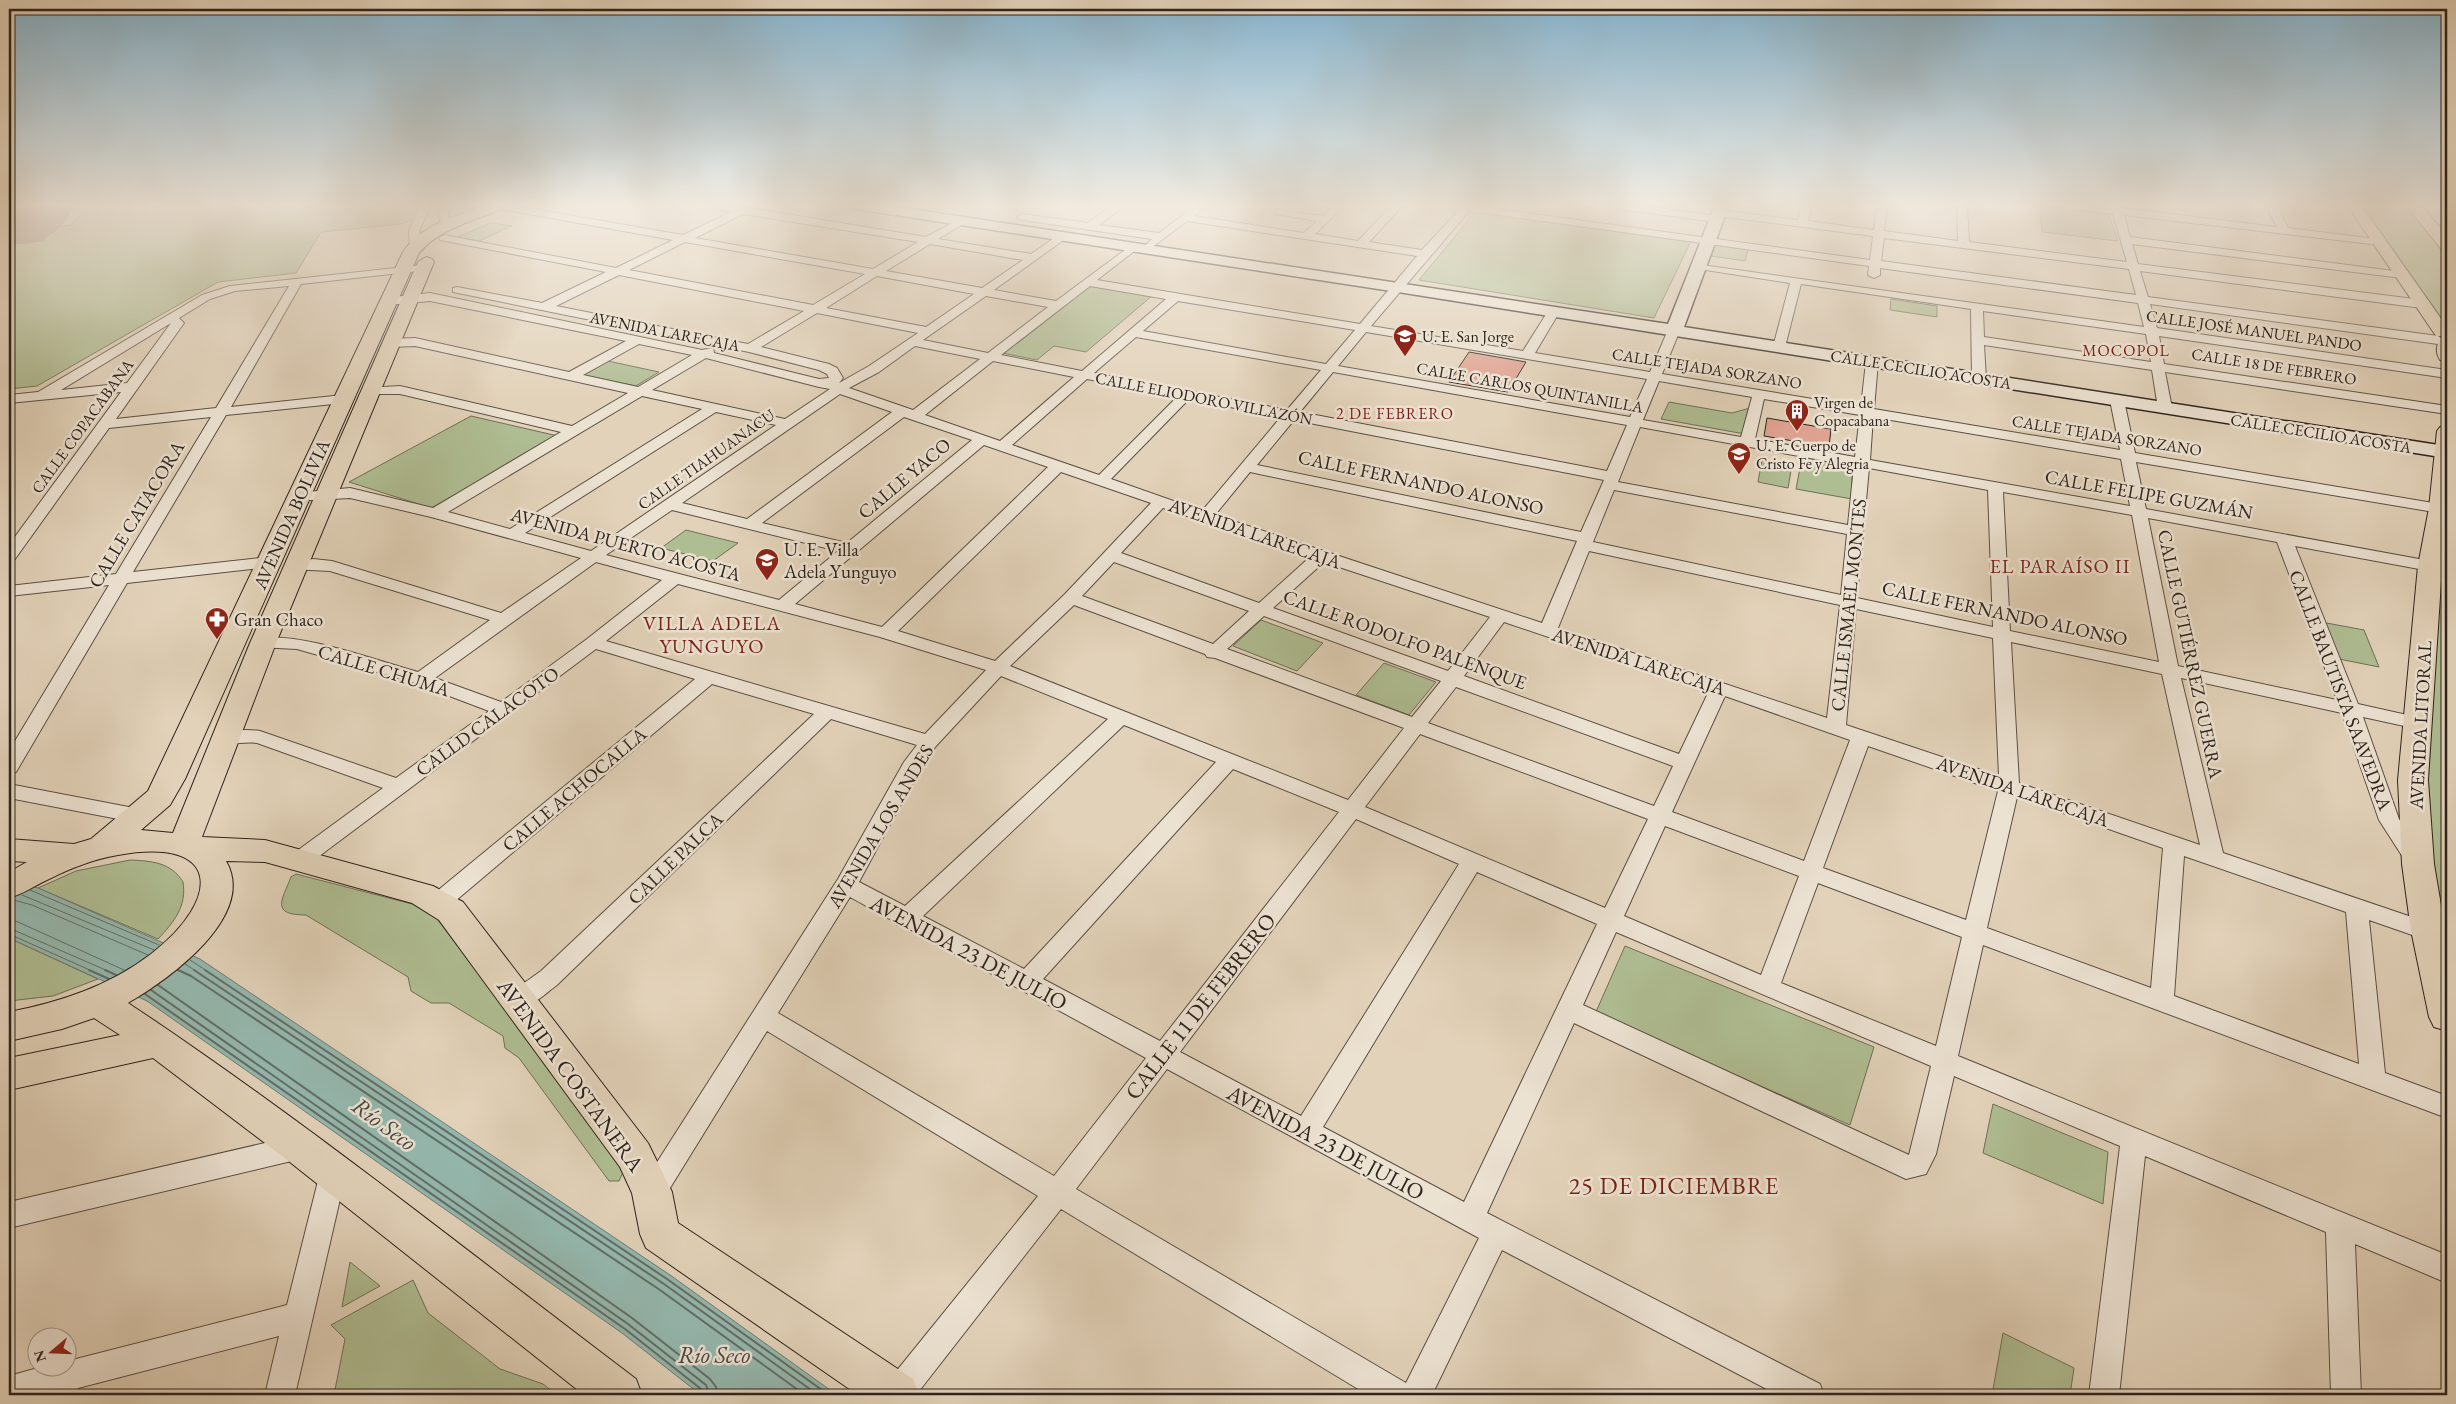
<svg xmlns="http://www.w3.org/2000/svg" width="2456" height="1404" viewBox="0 0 2456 1404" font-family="'EB Garamond',serif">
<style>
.green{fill:#afbd92;stroke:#6e7058}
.water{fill:#95b8ae;stroke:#6c7c74}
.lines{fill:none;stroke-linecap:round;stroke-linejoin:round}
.shore-far1{stroke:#626e66;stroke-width:1}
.shore{stroke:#626e66;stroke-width:2}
.taxiway{fill:#887a6b;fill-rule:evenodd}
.runway{fill:#887a6b;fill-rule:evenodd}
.building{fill:#dfa291;stroke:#2e231d}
.street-casing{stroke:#5b4f44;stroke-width:2}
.secondary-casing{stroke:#2e231d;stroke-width:3}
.primary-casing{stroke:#2e231d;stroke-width:2}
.street{fill:#ece2d2;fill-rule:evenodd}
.secondary{fill:#ece2d2;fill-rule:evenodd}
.primary{fill:#e2d2b9;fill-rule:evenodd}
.labels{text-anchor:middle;stroke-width:5;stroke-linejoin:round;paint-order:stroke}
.far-street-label{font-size:16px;fill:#2e231d;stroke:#ece2d2}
.far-poi-label{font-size:16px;fill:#2e231d;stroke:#ece2d2;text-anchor:start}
.far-neighbourhood-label{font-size:16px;letter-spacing:1px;fill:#7a1f14;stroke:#ece2d2}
.street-label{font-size:19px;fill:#2e231d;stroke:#ece2d2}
.poi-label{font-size:19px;fill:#2e231d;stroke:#ece2d2;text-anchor:start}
.neighbourhood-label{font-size:20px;letter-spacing:1px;fill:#7a1f14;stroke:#ece2d2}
.near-street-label{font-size:22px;fill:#2e231d;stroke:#ece2d2}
.near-water-label{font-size:24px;font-style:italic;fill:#484841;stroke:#ece2d2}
.near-neighbourhood-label{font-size:24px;letter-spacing:1px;fill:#7a1f14;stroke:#ece2d2}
</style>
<rect width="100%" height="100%" fill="#e2d2b9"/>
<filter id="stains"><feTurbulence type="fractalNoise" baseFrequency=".004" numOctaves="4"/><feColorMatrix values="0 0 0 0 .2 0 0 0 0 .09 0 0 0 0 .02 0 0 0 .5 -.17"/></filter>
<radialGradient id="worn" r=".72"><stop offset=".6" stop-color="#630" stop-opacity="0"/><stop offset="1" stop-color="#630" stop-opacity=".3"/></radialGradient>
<path class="green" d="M91,205H415L411,221L400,224L321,232L296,273L218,282L37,386L9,389V244L42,241L56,227L70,225Z
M2040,205L2108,213L2118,241L2042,232Z
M2357,205L2410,206L2447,255V326L2441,325Z
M1476,211L1691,241L1654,318L1419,280Z
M491,223L512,226L479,241L457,237Z
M1708,244L1748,250L1745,261L1705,255Z
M1082,283L1153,295L1086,352L1054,346L1037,360L992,351Z
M1891,299L1937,306V317L1890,310Z
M608,361L659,372L636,386L584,375Z
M1669,402L1732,413L1750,408L1745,434L1661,419Z
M471,416L558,436L431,508L349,482Z
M1802,457L1845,464L1852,468V499L1796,489Z
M1762,460L1792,465L1788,488L1758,482Z
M2447,517V930L2444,929L2425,836L2427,734Z
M686,530L738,543L713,561L661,548Z
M1261,620L1323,643L1297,671L1233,646Z
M2316,621L2364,630L2379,667L2329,657Z
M1384,663L1436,682L1409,715L1356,695Z
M130,860C151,861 171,862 183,882C187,906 174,922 158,939L38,888L76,871Z
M296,874L412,904L437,919L625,1168L619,1181H609L519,1058L505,1048L503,1036L449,1003H431L411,991L408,977L306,915C270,915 282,900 291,877Z
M9,938L98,979L53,996L9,1001Z
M1625,946L1874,1047L1850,1125L1595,1014Z
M1993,1104L2108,1152L2103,1204L1983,1153Z
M350,1262L380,1286L342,1307Z
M413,1280L428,1313L500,1369L543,1384L557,1395H334L345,1339L331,1325Z
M2003,1333L2074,1368L2070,1395H1992Z"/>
<path class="water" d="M9,879L38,888L200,959L670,1275L837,1395H701L622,1333L147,1001L9,938Z"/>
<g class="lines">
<path class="shore-far1" d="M30,890L159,945
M22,895L154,950
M10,899L32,905L148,955
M9,920L18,922L124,970
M9,928L108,971
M9,934L92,971
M190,960L207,971
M185,964L196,971
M178,970L181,971"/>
<path class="shore" d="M89,970L109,979
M105,970L116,975
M178,970L191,976L660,1290L805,1395
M194,970L664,1284L818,1395
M205,970L667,1279L829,1395
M158,985L632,1318L710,1379L716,1387L717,1395
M151,990L628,1324L706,1385L710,1395
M145,994L625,1329L701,1389L703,1395"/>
<path class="taxiway" d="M30,212L39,215L43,220L39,225L9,231V215Z"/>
<path class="runway" d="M9,205H77C59,231 42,250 9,242Z"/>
</g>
<path class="building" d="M1469,352L1509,359L1526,362L1508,392L1449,382Z
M1767,418L1831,429L1829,447L1764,436Z"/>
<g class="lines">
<g class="street-casing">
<path id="street" d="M421,205H431L419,231L420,246L415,249L410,246L409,231Z
M438,205H448L449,218L456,225L455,227H447L440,221Z
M510,205L683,235L731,212L709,208L704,205L743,207L926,237L961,218L965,219V223L938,239L1031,254L1060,234H1068L1069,236L994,290L1056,301L1133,244L1137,245V249L1097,280L1360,324L1417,256L1187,221L1151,248L1146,245L1152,239L1022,220L1017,217L1022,214L1088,223L1113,205H1125L1099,225L1159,233L1196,205H1207L1194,216L1304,233L1317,221L1276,214V210L1323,216L1334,205H1345L1315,234L1358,241L1392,205H1403L1369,242L1422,250L1460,209L1455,205H1468L1870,260L1873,236L1719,216L1714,213L1719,210L1798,220L1802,205H1812L1808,221L1874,230L1877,205H1887L1884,231L1958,241L1957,205H1967L1969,242L2127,262L2113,214L2067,208L2062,205L2112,207L2111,205H2121L2122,208L2277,227L2266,205H2276L2288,228L2384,240V244L2380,245L2124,215L2130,237L2402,272L2408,275L2402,278L2132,244L2138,264L2422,300L2428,304L2422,308L2140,271L2148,297L2438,336L2444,340L2438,344L2150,304L2157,328L2447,370V378L2159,336L2164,364L2447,406V414L2165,372L2172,408L2165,412L2158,408L2152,370L1984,345L1986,379L1979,383L1972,379L1971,309L1801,284L1785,347L1779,351L1773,347L1790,283L1699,269L1693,266L1695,264L2144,327L2138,303L1880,268V275L1874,278L1868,275L1869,266L1469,211L1371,326L1523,351L1550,308L1554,307L1560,311L1535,353L1650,372L1668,330L1674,326L1680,330L1662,374L1861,407L1866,362L1872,358L1878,362L1874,409L2120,450L2110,400L2117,396L2124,400L2135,453L2445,505L2447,507L2445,511L2440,513L2136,462L2146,509L2430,561L2438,566L2430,571L2295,546L2358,704L2425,719L2428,723L2425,727L2418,729L2363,717L2399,819L2427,860L2424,865L2416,868L2408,865L2379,820L2342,713L2181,678L2223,853L2447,929V947L2369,920L2385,1073L2447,1096V1118L1983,945L1958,1056L2447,1255V1283L2355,1244L2361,1395H2331L2326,1232L2145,1156L2119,1395H2089L2120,1146L1954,1076L1936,1154L1926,1174L1906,1179L1574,1023L1487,1213L1820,1384L1824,1395H1778L1502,1250L1432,1395H1368L1061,1209L916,1395H882L886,1384L1038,1196L767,1031L662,1201L652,1204L642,1201L638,1192L838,879L904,762L917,745L831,719L557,985C543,995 527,1013 510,1007L506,1000L510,993L541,971L814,714L712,684L447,908L439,910L431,908L428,902L431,896L695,679L596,649L306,866L298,869L290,866L287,861L290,856L383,788L257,743C244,741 231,746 219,742L216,738L219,734C233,730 246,729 260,731L396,778L489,711L415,683L297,649L257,647L254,643L257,639C295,630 378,661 418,672L490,620L330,571L290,569L288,566L290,563L313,559L332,561L501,613L581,558L431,517L350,498L292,501L289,498L297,493L350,488L433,508L561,432L400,394H366L364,391L366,388L400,386L572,426L628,393L415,346L392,347L386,343L392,339L415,338L569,372L626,341L430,301L388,305L382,301L384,298L430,293L702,350L713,348L714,353L819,379L829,378L827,374L819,370L749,352L453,292V288L457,287L542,303L606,272L440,240L439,238L444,235L616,268L673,240L506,210L505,208ZM743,214L918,242L873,269L695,238ZM1884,238L2129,269L2136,295L1881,261ZM685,242L865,274L813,305L629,270ZM930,244L1023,260L982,288L886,271ZM619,275L804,311L748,344L556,306ZM877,276L974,294L926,327L826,308ZM1090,286L1166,299L1082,371L1001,355ZM986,296L1048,307L988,353L923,340ZM1178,301L1355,330L1326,364L1143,331ZM1983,311L2146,334L2151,362L1984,337ZM817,313L918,333L869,366L839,383L843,378L837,368L829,364L761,347ZM1366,332L1647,379L1630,417L1338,366ZM1136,337L1321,370L1287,410L1094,373ZM639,344L692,355L638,387L583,375ZM915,346L980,359L913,410L849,388L879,372ZM706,358L819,387L830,389L785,419L652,390ZM993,361L1074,377L1000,441L925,415ZM1333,372L1627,425L1607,471L1300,412ZM1087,379L1177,397L1099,475L1012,445ZM1659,381L1752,397L1741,437L1643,420ZM840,394L892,412L747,519L682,503ZM642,396L702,409L510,529L448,512ZM1189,399L1281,417L1202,511L1111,479ZM1764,399L1860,415L1855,457L1755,439ZM716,412L776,425L591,551L525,533ZM904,417L972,440L847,543L762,523ZM1873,417L2121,459L2130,506L1870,460ZM1294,420L1604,480L1581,532L1257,465ZM1640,427L1854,466L1848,525L1618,482ZM984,445L1048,467L882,627L795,604ZM1869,468L1988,490L1993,627L1857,598ZM1061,472L1151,503L1065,594L995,661L898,631ZM1250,472L1577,541L1542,623L1215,515ZM1614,490L1847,534L1841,595L1593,542ZM2003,492L2132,515L2159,662L2010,631ZM1163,508L1310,557L1259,603L1121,553ZM672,510L838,551L779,600L606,555ZM2148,518L2277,542L2337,700L2178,666ZM1589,551L1840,605L1827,718L1558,628ZM596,562L662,580L587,639L501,702L435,678ZM1114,562L1249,611L1213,644L1082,596ZM1324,562L1490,617L1448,671L1273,608ZM678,584L880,637L986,670L925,734L606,641ZM1074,605L1205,654L1207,657L1215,658L1404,728L1348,800L1010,666ZM1856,609L1993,638L1999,776L1846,725ZM1264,616L1441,681L1412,717L1227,649ZM1504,622L1709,691L1679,754L1464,676ZM2011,642L2162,674L2200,845L2019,783ZM1001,676L1108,719L905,906L859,882L922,765L936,746ZM1456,687L1673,766L1654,806L1428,723ZM1725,696L1850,740L1804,861L1672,812ZM1124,725L1216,762L1024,969L923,916ZM1420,734L1648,819L1605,908L1365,807ZM1868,746L1998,791L1966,920L1823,868ZM1233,769L1339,812L1160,1041L1043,979ZM2017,797L2163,848L2151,988L1987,928ZM1356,819L1459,864L1301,1116L1180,1052ZM1665,826L1799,876L1761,975L1624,916ZM2184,856L2346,912L2359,1064L2174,996ZM1477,872L1597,924L1464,1202L1323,1127ZM1818,883L1962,937L1936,1046L1781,983ZM850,897L895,922L897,925L906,927L1146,1058L1054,1176L778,1013ZM1616,932L1931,1066L1909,1155L1583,1005ZM1167,1069L1479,1238L1406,1383L1076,1189Z
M1607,205H1635L1717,216L1722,219L1717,222L1612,208Z
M423,265L429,268L427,270L301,284L231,407L343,395L350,399L343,403L226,415L133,572L269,557L277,562L269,567L127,583L19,767L16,772L9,774V751L109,585L9,596V586L116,574L211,417L109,428L15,559L9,561V545L121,392L9,403V395L38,392L202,295L230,286ZM289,286L216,408L116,419L184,323L179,318L210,299L235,291ZM171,323L127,383L61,390Z
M9,784L139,809L146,811L149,816L146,821L139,823L9,798Z
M300,1135L309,1139L313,1147L309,1155L300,1159L9,1228V1202Z
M333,1161L343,1164L346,1173L295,1395H265L279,1336L78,1388L75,1395H9V1376L45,1366H68V1361L287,1305L320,1173L323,1164Z"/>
</g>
<g class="secondary-casing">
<path id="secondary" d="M849,205H884L1668,324L1715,205H1729L1684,327L2445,446H2447V458L1398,292L856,209Z"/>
</g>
<g class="primary-casing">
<path id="primary" d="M486,205H507L505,208C476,220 440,228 419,253L185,779L170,805L141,830L173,833L250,643L418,262L426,257L432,259L434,262L276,643L202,837L265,840L433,886L463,902L648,1143L672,1192L678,1223L913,1379L919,1395H858L646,1248L640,1234L632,1193L620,1167L439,920L412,903L265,862L226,861C258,916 168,980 128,1003C303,1119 468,1252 636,1379L642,1395H584L286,1159L153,1058L9,1090V1058L120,1035L94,1018L62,1029L9,1041V1012C61,1002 109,986 151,954C222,899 222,836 118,855C93,859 69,869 47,880C34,886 23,894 9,898V872L27,862L9,861V839L74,844L91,839L148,791L403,252C422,224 457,216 486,205Z
M2347,205H2361L2447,327V336H2436Z
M2406,205H2421L2447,236V251L2441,249Z
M2447,340V362L2440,360C2436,354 2436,347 2439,341Z
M2447,425V533L2442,566L2428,780L2434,864L2447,941V1031L2434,1027L2429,1017L2411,930L2402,864L2398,780L2418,566L2429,508L2437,431L2440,427Z"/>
</g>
<use href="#street" class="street"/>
<use href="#secondary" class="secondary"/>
<use href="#primary" class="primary"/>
</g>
<linearGradient id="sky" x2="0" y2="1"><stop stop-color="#87b6d1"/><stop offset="0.51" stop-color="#f2ebe0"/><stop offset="1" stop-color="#f2ebe0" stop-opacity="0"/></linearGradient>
<rect width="2456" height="402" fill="url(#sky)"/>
<defs>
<g id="school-pin" transform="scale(1.25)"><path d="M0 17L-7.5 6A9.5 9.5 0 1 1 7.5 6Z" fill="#8f2418" stroke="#ece2d2"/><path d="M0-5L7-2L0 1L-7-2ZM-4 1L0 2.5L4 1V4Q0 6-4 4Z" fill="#fff"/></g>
<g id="building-pin" transform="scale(1.25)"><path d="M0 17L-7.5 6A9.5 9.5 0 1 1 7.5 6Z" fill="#8f2418" stroke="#ece2d2"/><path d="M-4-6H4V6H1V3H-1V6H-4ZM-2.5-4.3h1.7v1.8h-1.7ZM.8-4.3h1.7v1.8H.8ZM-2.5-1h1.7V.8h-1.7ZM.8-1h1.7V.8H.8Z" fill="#fff"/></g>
<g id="pharmacy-pin" transform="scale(1.25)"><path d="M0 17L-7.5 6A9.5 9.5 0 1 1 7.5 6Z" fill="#8f2418" stroke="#ece2d2"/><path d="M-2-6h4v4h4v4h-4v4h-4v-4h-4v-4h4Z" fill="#fff"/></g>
</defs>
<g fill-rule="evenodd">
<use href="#school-pin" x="1405" y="336"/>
<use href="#building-pin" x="1797" y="411"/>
<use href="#school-pin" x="1739" y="454"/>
<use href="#school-pin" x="767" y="560"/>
<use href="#pharmacy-pin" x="217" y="619"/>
</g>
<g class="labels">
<g class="far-street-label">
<text transform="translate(2254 330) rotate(8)" y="6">CALLE JOSÉ MANUEL PANDO</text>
<text transform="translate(665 331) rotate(11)" y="6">AVENIDA LARECAJA</text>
<text transform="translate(2274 366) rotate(9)" y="6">CALLE 18 DE FEBRERO</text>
<text transform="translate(1707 368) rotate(9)" y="6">CALLE TEJADA SORZANO</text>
<text transform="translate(1921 369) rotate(9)" y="6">CALLE CECILIO ACOSTA</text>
<text transform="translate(1530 387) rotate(10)" y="6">CALLE CARLOS QUINTANILLA</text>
<text transform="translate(1204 398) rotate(11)" y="6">CALLE ELIODORO VILLAZÓN</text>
<text transform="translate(82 426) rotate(-54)" y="6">CALLE COPACABANA</text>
<text transform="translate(2321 433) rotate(9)" y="6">CALLE CECILIO ACOSTA</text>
<text transform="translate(2107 435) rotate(9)" y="6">CALLE TEJADA SORZANO</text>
<text transform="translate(706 459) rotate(-35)" y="6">CALLE TIAHUANACU</text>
</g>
<g class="far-poi-label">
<text x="1422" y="342">U. E. San Jorge</text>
<text x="1814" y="408">Virgen de<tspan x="1814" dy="18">Copacabana</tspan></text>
<text x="1756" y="451">U. E. Cuerpo de<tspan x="1756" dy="18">Cristo Fe y Alegria</tspan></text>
</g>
<g class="far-neighbourhood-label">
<text x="2126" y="356">MOCOPOL</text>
<text x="1395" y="419">2 DE FEBRERO</text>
</g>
<g class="street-label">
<text transform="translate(904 478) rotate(-40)" y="7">CALLE YACO</text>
<text transform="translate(1421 482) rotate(12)" y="7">CALLE FERNANDO ALONSO</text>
<text transform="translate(2149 494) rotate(10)" y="7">CALLE FELIPE GUZMÁN</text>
<text transform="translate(136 514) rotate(-59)" y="7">CALLE CATACORA</text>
<text transform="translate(291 514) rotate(-66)" y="7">AVENIDA BOLIVIA</text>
<text transform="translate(1255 533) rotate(19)" y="7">AVENIDA LARECAJA</text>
<text transform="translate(626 544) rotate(15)" y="7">AVENIDA PUERTO ACOSTA</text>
<text transform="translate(1848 605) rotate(-84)" y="7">CALLE ISMAEL MONTES</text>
<text transform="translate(2005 613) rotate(12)" y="7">CALLE FERNANDO ALONSO</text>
<text transform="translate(1405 639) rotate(20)" y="7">CALLE RODOLFO PALENQUE</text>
<text transform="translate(2191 654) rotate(78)" y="7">CALLE GUTIÉRREZ GUERRA</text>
<text transform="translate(1639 661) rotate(18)" y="7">AVENIDA LARECAJA</text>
<text transform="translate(384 670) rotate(17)" y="7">CALLE CHUMA</text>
<text transform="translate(2341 690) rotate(69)" y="7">CALLE BAUTISTA SAAVEDRA</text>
<text transform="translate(487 721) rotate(-36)" y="7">CALLD CALACOTO</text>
<text transform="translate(2420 725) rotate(-87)" y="7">AVENIDA LITORAL</text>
<text transform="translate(574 789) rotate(-40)" y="7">CALLE ACHOCALLA</text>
<text transform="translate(2023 791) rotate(19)" y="7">AVENIDA LARECAJA</text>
<text transform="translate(880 826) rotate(-59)" y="7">AVENIDA LOS ANDES</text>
<text transform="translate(675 858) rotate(-44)" y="7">CALLE PALCA</text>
</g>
<g class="poi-label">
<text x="784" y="556">U. E. Villa<tspan x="784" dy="22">Adela Yunguyo</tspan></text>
<text x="234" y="626">Gran Chaco</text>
</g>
<g class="neighbourhood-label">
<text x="2060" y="573">EL PARAÍSO II</text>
<text x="712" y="630">VILLA ADELA<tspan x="712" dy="23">YUNGUYO</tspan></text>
</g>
<g class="near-street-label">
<text transform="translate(969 952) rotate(28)" y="8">AVENIDA 23 DE JULIO</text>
<text transform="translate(1200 1006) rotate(-52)" y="8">CALLE 11 DE FEBRERO</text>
<text transform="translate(571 1075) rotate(54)" y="8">AVENIDA COSTANERA</text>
<text transform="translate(1326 1142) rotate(28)" y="8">AVENIDA 23 DE JULIO</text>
</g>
<g class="near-water-label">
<text transform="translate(384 1124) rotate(36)" y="8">Río Seco</text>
<text x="714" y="1363">Río Seco</text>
</g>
<g class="near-neighbourhood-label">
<text x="1674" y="1194">25 DE DICIEMBRE</text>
</g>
</g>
<rect width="2456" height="1404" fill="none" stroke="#e2d2b9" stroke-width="30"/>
<rect x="10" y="10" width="2436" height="1384" fill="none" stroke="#2e231d" stroke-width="2.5"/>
<rect x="15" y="15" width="2426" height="1374" fill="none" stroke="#2e231d"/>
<g transform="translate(52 1352) rotate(251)"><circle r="24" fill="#ece2d2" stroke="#a0968a"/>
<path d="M0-4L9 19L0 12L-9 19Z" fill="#8f2418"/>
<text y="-8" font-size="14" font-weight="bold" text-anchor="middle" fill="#2e231d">N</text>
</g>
<rect width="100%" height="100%" filter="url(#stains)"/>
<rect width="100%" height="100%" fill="url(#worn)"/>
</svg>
